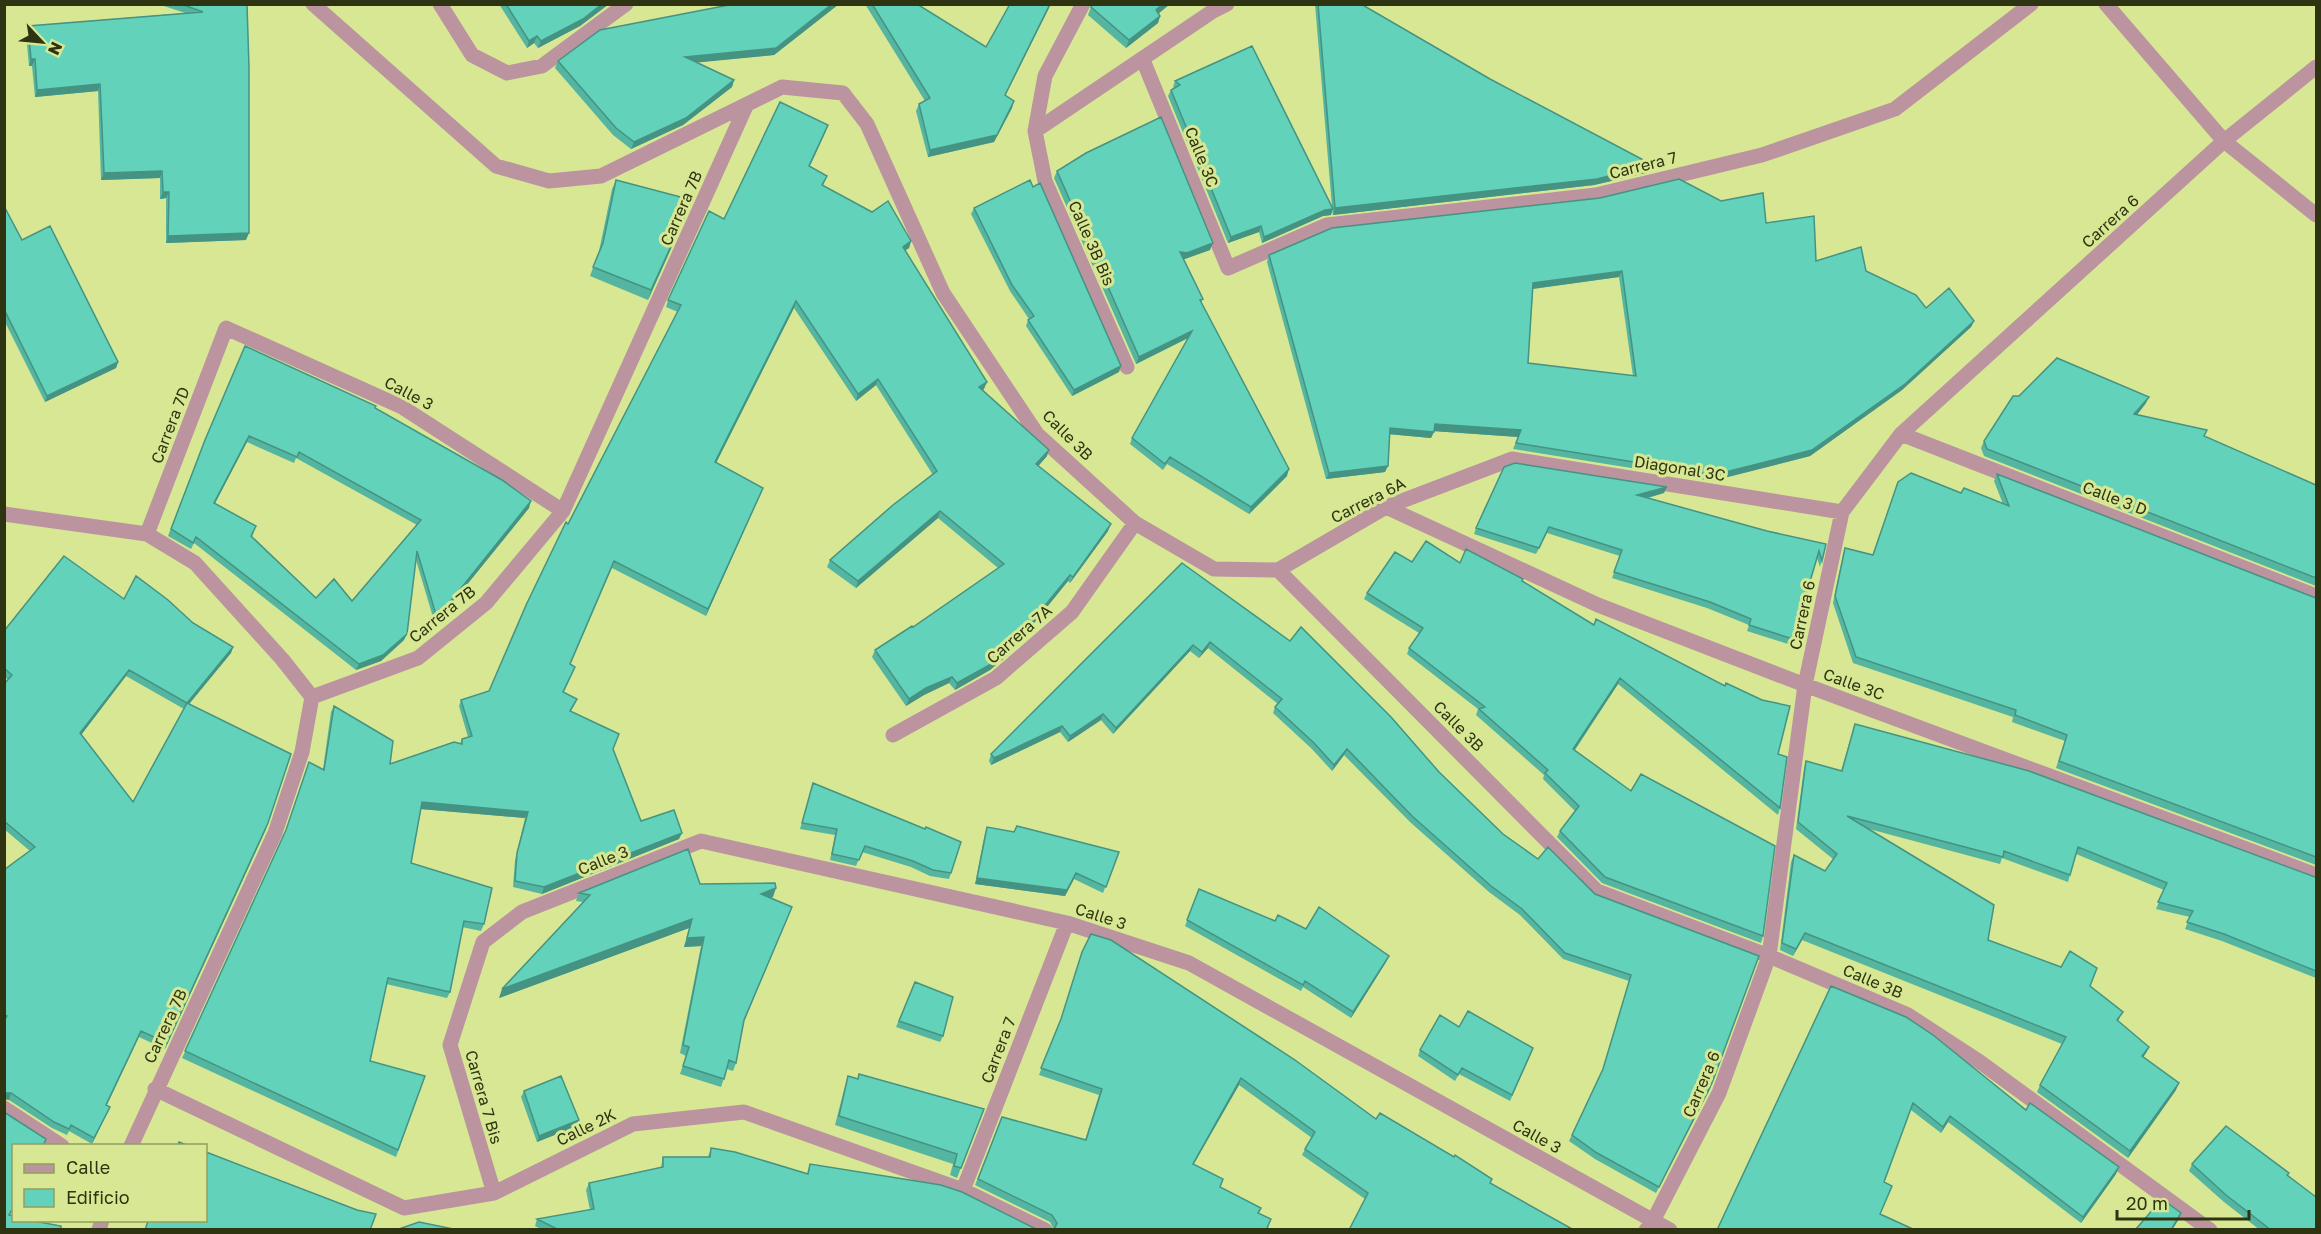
<svg xmlns="http://www.w3.org/2000/svg" width="2321" height="1234" viewBox="0 0 2321 1234" font-family="'Golos Text',sans-serif">
<style>
.lines{fill:none;stroke-linecap:round;stroke-linejoin:round}
.minor{stroke:#bb94a0;stroke-width:15}
.wall{fill:#54b5a0;fill-rule:evenodd}
.shaded-wall{fill:#459382}
.building{fill:#62d2ba;stroke:#459382;stroke-width:1.5;fill-rule:evenodd}
.labels{text-anchor:middle;stroke-width:6;stroke-linejoin:round;paint-order:stroke}
.street-label{font-size:16px;fill:#2e3411;stroke:#d7e793}
</style>
<rect width="100%" height="100%" fill="#d7e793"/>
<g class="lines">
<path class="minor" d="M313,4L496,166L549,181L601,176L782,87L843,93L867,124L943,293L1037,434L1135,523L1214,569L1278,570L1597,891L1769,956L1908,1015L1980,1062L2210,1230
M440,4L472,55L507,73L542,66L626,4
M1083,4L1045,76L1035,131L1045,181L1127,367
M2106,4L2224,141L2316,215
M1143,60L1228,268L1327,225L1596,195L1762,155L1895,109L2031,4
M1035,131L1213,11L1227,4
M1901,434L2316,596
M1386,507L1598,605L1805,685L2316,875
M4,514L147,534L195,563L282,659L312,697
M147,534L226,328L402,407L563,511
M1278,570L1386,507L1512,459L1842,512
M312,697L418,658L486,603L563,511L747,104
M893,735L996,678L1072,612L1135,523
M155,1089L404,1208L494,1193L633,1124L744,1112L963,1190L1045,1230
M4,1108L62,1146
M131,1146L275,833L302,752L312,697
M963,1190L1067,923
M494,1193L450,1045L483,942L522,912L701,841L1067,923L1189,963L1670,1230
M99,1230L102,1220
M1646,1230L1653,1221L1719,1093L1769,956L1805,685L1842,512L1901,434L2224,141L2316,67"/>
</g>
<path class="wall" d="M158,4H247L246,240L166,243V198L160,199V178L101,180L98,91L35,97L32,66H29L26,33L28,26L185,13Z
M499,4H609L580,26L538,48L534,43L527,48Z
M734,4H839L774,55L697,62L734,80L732,87L683,125L631,149L613,135L555,68L558,61Z
M865,4H917L1006,96L1012,108L994,142L928,157L916,111L919,104L925,101Z
M1092,4H1170L1159,13L1160,16L1158,23L1126,48L1088,15Z
M1315,4H1361L1490,79L1653,165L1650,172L1594,185L1333,215L1332,210L1331,215L1323,216L1262,243L1259,232L1228,243L1168,96L1171,90L1174,88L1173,87L1175,81L1332,207Z
M826,131L810,166L827,176L823,186L911,241L909,248L905,250L984,389L983,390L1047,456L1038,466L1108,531L1070,583L1068,581L1008,655L990,670L955,690L949,683L924,695L906,706L872,657L875,650L913,627L998,568L938,518L856,588L827,567L830,560L933,475L876,385L856,401L794,308L716,463L763,488L706,616L612,568L570,665L572,674L564,692L577,699L571,711L613,749L641,821L679,839L542,894L513,887L515,860L525,818L421,809L411,863L484,924L481,931L462,927L450,992L447,998L386,984L370,1061L425,1076L396,1157L182,1058L323,769L331,712L334,706L390,764L460,744L462,739L468,737L459,706L461,700L489,691L568,524L678,312L666,307L668,300L724,219Z
M1057,171L1210,250L1183,259L1203,299L1201,303L1287,476L1249,514L1167,464L1163,470L1130,444L1132,438L1188,338L1136,364L1054,178Z
M616,180L692,200L648,300L590,276L599,251L612,189Z
M1721,201L1766,223L1816,261L1866,271L1926,308L1974,321L1971,327L1902,390L1810,456L1712,481L1513,449L1518,437L1434,431L1431,438L1389,434L1385,472L1326,479L1267,262L1269,255ZM1619,277L1633,376L1528,363L1533,289Z
M4,206L22,240L118,362L116,368L45,402L4,320Z
M974,208L1119,372L1072,396L1026,326L1028,320L1029,319L1010,291L971,214Z
M2146,403L2137,415L2207,430L2204,436L2316,485V586L1984,456L1981,448L1984,441Z
M375,408L529,508L435,624L416,560L404,640L381,661L356,670L194,543L191,549L168,536L205,440ZM247,442L294,463L296,458L417,525L352,601L316,598L252,537L254,532L215,503Z
M1997,474L2316,598V865L2056,768L2065,741L2012,722L2013,717L1853,663L1833,603L1843,555L1845,548L1873,555L1961,493L2003,504L1994,481Z
M1664,493L1648,498L1767,531L1826,544L1820,567L1817,558L1791,645L1747,631L1749,625L1707,608L1612,578L1620,556L1547,533L1536,554L1474,534L1476,528Z
M1412,562L1460,563L1522,581L1778,754L1780,808L1778,815L1618,684L1575,750L1763,936L1761,943L1602,883L1557,837L1560,831L1575,811L1543,779L1544,775L1476,715L1478,709L1407,654L1409,648L1419,633L1364,599L1367,593Z
M1182,563L1439,772L1503,834L1538,859L1595,894L1759,956L1710,1089L1656,1193L1595,1159L1569,1141L1602,1071L1629,981L1563,959L1520,915L1489,892L1410,822L1344,755L1332,771L1312,749L1273,713L1275,707L1278,704L1208,648L1199,658L1190,651L1113,734L1101,720L1068,742L1060,732L991,765L989,761L991,754Z
M124,599L193,623L233,647L231,653L189,704L266,829L165,1049L139,1037L107,1105L110,1107L107,1113L92,1144L69,1131L67,1135L52,1128L9,1100L4,1099V870L30,851L4,829V684L8,680L4,676V631ZM126,676L184,709L133,802L81,735Z
M1855,724L2316,877V978L2222,941L2185,929L2190,917L2156,909L2164,890L2076,854L2068,882L2002,858L2000,864L1869,829L1988,940L2090,986L2120,1018L2118,1021L2149,1047L2146,1053L2143,1057L2176,1090L2128,1158L2037,1092L2040,1085L2062,1044L1802,940L1793,956L1780,950L1791,862L1794,855L1825,871L1833,859L1796,829L1804,768L1806,761L1841,771Z
M813,783L925,829L961,842L949,879L930,876L911,867L862,852L856,866L830,860L835,835L800,829Z
M987,827L1119,852L1103,893L1074,879L1065,896L975,884L985,833Z
M700,884L773,897L770,898L792,907L744,1022L736,1063L733,1071L727,1069L721,1087L680,1074L686,1056L680,1053L701,946L684,947L689,928L499,998L583,902L576,901L579,893Z
M1199,889L1275,921L1306,929L1386,962L1351,1018L1303,987L1301,991L1185,926Z
M915,982L943,1036L940,1042L896,1027Z
M1831,986L2026,1110L2116,1174L2081,1223L1948,1122L1941,1133L1911,1110L1717,1230Z
M1059,1024L1376,1119L1491,1183L1365,1199L1302,1155L1305,1149L1312,1138L1239,1085L1194,1164L1220,1187L1261,1208L1259,1213L1269,1226L1267,1230H1054L1050,1222L975,1185L1002,1117L1085,1140L1099,1095L1039,1075Z
M1459,1027L1531,1054L1510,1101L1459,1074L1455,1081L1418,1056L1420,1050Z
M848,1076L984,1109L957,1178L950,1175L953,1164L835,1125L845,1086Z
M524,1091L579,1120L577,1126L537,1142L521,1097Z
M711,1148L807,1174L810,1164L1038,1230H543L535,1226L537,1219L590,1210L586,1190L589,1183L661,1167L663,1157H708Z
M2192,1164L2288,1175L2316,1230H2260L2224,1202L2189,1171Z"/>
<path class="shaded-wall" d="M602,4H609L580,26L538,48L541,41Z
M832,4H839L774,55L683,64L685,57Z
M1050,4H1051L1002,102L1005,95Z
M1163,4H1170L1153,18L1156,10Z
M1160,16L1158,23L1126,48L1129,40Z
M537,36L534,43L527,48L529,41Z
M31,59H35L32,66H29Z
M734,80L732,87L683,125L631,149L634,142Z
M100,84L98,91L35,97L37,90Z
M1014,101L1012,108L994,142L928,157L930,150Z
M1653,165L1650,172L1594,185L1333,215L1335,208Z
M162,171L160,178L101,180L104,173Z
M163,192H169L166,198L160,199Z
M692,200L689,209L648,300L651,290Z
M1333,209L1331,215L1323,216L1262,243L1264,237L1325,210Z
M1261,226L1259,232L1228,243L1231,237Z
M249,233L246,240L166,243L168,236Z
M911,241L909,248L900,254L903,247Z
M1213,243L1210,250L1185,259L1177,258L1180,252Z
M1622,271L1619,277L1531,289L1533,283Z
M796,301L794,308L713,469L715,462Z
M1974,321L1971,327L1902,390L1810,456L1712,481L1714,475Z
M1192,331L1190,337L1136,364L1139,357Z
M118,362L116,368L45,402L47,396Z
M1121,366L1119,372L1072,396L1074,390Z
M878,379L876,385L856,401L858,394Z
M987,382L984,389L977,394L979,387Z
M2149,397L2146,403L2132,421L2134,414Z
M1435,424L1521,430L1519,437L1432,431Z
M1390,428L1434,432L1431,438L1387,434Z
M249,436L247,442L212,509L214,503Z
M1049,450L1047,456L1034,471L1036,464Z
M1388,466L1385,472L1326,479L1329,473Z
M1289,469L1287,476L1249,514L1251,507Z
M1667,487L1664,493L1635,501L1637,495Z
M763,488L760,495L706,616L708,609Z
M531,501L529,508L435,624L437,618Z
M940,511L938,518L856,588L858,581Z
M1111,524L1108,531L1070,583L1073,577Z
M1070,575L1068,581L1008,655L990,670L955,690L957,683Z
M407,634L404,640L381,661L356,670L359,664Z
M1210,642L1208,648L1199,658L1202,652Z
M1193,645L1190,651L1113,734L1116,728Z
M233,647L231,653L185,709L187,703Z
M129,670L126,676L78,739L80,733Z
M952,677L949,683L924,695L906,706L909,699L926,688Z
M1620,678L1618,684L1571,755L1573,749Z
M1103,714L1101,720L1068,742L1070,736Z
M1062,726L1060,732L991,765L994,758Z
M1347,749L1344,755L1332,771L1334,765Z
M422,802L528,812L525,818L420,809Z
M268,823L266,829L165,1049L167,1043Z
M682,833L679,839L542,894L544,887Z
M1076,873L1074,879L1065,896L975,884L977,878Z
M776,888L773,897L758,902L761,894Z
M692,919L689,928L499,998L502,989Z
M1805,933L1802,940L1793,956L1796,949Z
M704,937L701,946L684,947L687,938Z
M1389,956L1386,962L1351,1018L1353,1012Z
M2149,1047L2146,1053L2139,1063L2142,1056Z
M1241,1078L1239,1085L1190,1170L1193,1164Z
M1712,1083L1710,1089L1656,1193L1659,1187Z
M2179,1083L2176,1090L2128,1158L2130,1151Z
M4,1093H11L9,1100L4,1099Z
M110,1107L107,1113L92,1144L94,1138Z
M1950,1116L1948,1122L1941,1133L1943,1127Z
M579,1120L577,1126L537,1142L539,1136Z
M2119,1167L2116,1174L2081,1223L2083,1217Z
M2181,1213L2179,1219L2172,1230H2171Z"/>
<path class="building" d="M181,4H247L249,68V233L168,236L169,192H163L162,171L104,173L100,84L37,90L35,59H31L28,26L203,12Z
M506,4H602L583,19L541,41L537,36L529,41Z
M734,4H832L776,48L685,57L734,80L686,118L634,142L616,128L558,61L600,30Z
M872,4H917L986,47L1010,4H1050L1005,95L1014,101L997,135L930,150L919,104L930,98Z
M1092,4H1163L1156,10L1160,16L1129,40L1091,7Z
M1318,4H1361L1490,79L1653,165L1597,179L1335,208Z
M1252,46L1333,209L1325,210L1264,237L1261,226L1231,237L1171,90L1180,85L1175,81Z
M780,102L828,125L809,166L827,176L822,185L872,212L888,201L911,241L903,247L987,382L979,387L1049,450L1036,464L1111,524L1073,577L1070,575L1010,648L993,663L957,683L952,677L926,688L909,699L875,650L912,626L913,627L1004,564L940,511L858,581L830,560L893,505L937,471L878,379L858,394L796,301L715,462L763,488L708,609L614,561L570,664L575,667L563,692L577,699L570,711L619,734L613,749L641,821L674,810L682,833L544,887L515,881L517,853L528,812L422,802L411,863L492,888L484,924L464,921L450,992L388,978L370,1061L425,1076L398,1150L185,1051L286,830L309,762L324,770L334,706L393,741L390,764L454,742L462,744V739L472,736L461,700L489,691L527,603L566,522L568,524L681,305L668,300L709,211L724,219Z
M1161,117L1213,243L1187,253L1180,252L1203,299L1200,300L1289,469L1251,507L1170,457L1165,464L1132,438L1192,331L1139,357L1057,171L1086,153Z
M1679,179L1721,201L1763,193L1766,223L1814,216L1816,261L1861,247L1866,271L1916,295L1926,308L1949,288L1974,321L1905,384L1812,450L1714,475L1516,443L1521,430L1435,424L1434,432L1390,428L1388,466L1329,473L1269,255L1332,228L1600,198ZM1622,271L1636,376L1528,363L1533,283Z
M616,180L692,200L651,290L593,267L603,243Z
M1030,180L1033,187L1040,183L1121,366L1074,390L1028,320L1034,316L1012,285L974,208Z
M4,206L22,240L50,226L118,362L47,396L4,309Z
M245,346L376,406L375,408L502,480L531,501L437,618L417,551L407,634L383,655L359,664L196,537L193,543L171,529L205,440ZM249,436L297,457L299,452L421,520L352,601L334,579L316,598L251,536L256,526L214,503Z
M2057,358L2149,397L2134,414L2207,430L2204,436L2316,485V578L1987,449L1984,441L2013,396H2019Z
M1515,463L1667,487L1637,495L1767,531L1826,544L1822,561L1819,551L1793,639L1749,625L1751,619L1710,602L1614,572L1622,550L1549,527L1539,548L1476,528L1504,467Z
M1911,473L1961,493L1964,488L2009,506L1997,474L2316,598V857L2059,761L2067,735L2015,715L2016,710L1856,657L1835,596L1845,548L1873,555L1898,482Z
M1426,541L1460,563L1466,549L1523,579L1522,581L1594,625L1596,619L1725,686L1726,683L1762,700L1790,706L1778,754L1787,757L1780,808L1620,678L1573,749L1631,791L1641,774L1775,846L1763,936L1605,877L1560,831L1579,806L1545,773L1548,770L1479,709L1485,707L1409,648L1423,628L1367,593L1395,552L1412,562Z
M64,556L124,599L136,576L168,600L193,623L233,647L187,703L291,754L268,823L167,1043L141,1031L106,1105L110,1107L94,1138L71,1125L69,1129L54,1122L11,1093H4V1021L7,1016L4,1014V870L35,847L4,821V684L12,675L4,668V631ZM129,670L187,703L133,802L80,733Z
M1182,563L1290,641L1301,627L1391,717L1439,772L1503,834L1538,859L1548,847L1595,894L1759,956L1712,1083L1659,1187L1597,1153L1572,1135L1603,1069L1631,975L1565,953L1522,909L1491,886L1412,816L1347,749L1334,765L1314,743L1275,707L1282,699L1210,642L1202,652L1193,645L1116,728L1103,714L1070,736L1062,726L994,758L991,754Z
M1855,724L2029,771L2315,877H2316V971L2224,934L2187,922L2193,911L2158,902L2167,883L2078,847L2070,875L2004,851L2003,857L1847,816L1994,905L1988,940L2061,967L2070,951L2097,968L2090,986L2123,1012L2117,1020L2149,1047L2142,1056L2179,1083L2130,1151L2040,1085L2066,1037L1805,933L1796,949L1782,943L1794,855L1825,871L1837,854L1798,822L1806,761L1842,771Z
M813,783L925,829L926,827L961,842L951,873L933,870L913,861L865,846L859,860L832,854L837,829L802,823Z
M1017,826L1119,852L1106,887L1076,873L1067,890L977,878L987,827L1014,832Z
M688,849L700,884L775,883L776,888L761,894L792,907L744,1020L736,1063L729,1060L724,1079L683,1066L689,1047L683,1045L704,937L687,938L692,919L502,989L590,895L579,893Z
M1199,889L1275,921L1278,915L1306,929L1319,907L1389,956L1353,1012L1305,981L1303,985L1187,920Z
M1091,934L1111,940L1295,1060L1376,1119L1380,1113L1454,1157L1455,1155L1492,1179L1490,1183L1574,1230H1349L1368,1193L1305,1149L1315,1132L1241,1078L1193,1164L1223,1179L1220,1187L1261,1208L1258,1213L1271,1219L1266,1230H1054L1057,1223L1052,1215L978,1179L1002,1117L1086,1140L1102,1089L1041,1068L1061,1019L1082,952Z
M915,982L953,997L943,1036L899,1021Z
M1831,986L1906,1017L1933,1035L2026,1110L2030,1103L2119,1167L2083,1217L1950,1116L1943,1127L1913,1103L1884,1182L1892,1186L1880,1214L1915,1230H1717Z
M1468,1011L1533,1048L1512,1095L1462,1068L1458,1075L1420,1050L1440,1015L1459,1027Z
M859,1074L984,1109L961,1168L954,1166L957,1154L839,1116L848,1076L858,1079Z
M561,1076L579,1120L539,1136L524,1091Z
M4,1112L46,1139L43,1146H14V1206L9,1215L14,1216V1221H34L61,1226V1230H4Z
M2226,1126L2289,1173L2287,1175L2316,1197V1230H2271L2226,1195L2192,1164Z
M179,1142L189,1146H178Z
M711,1148L735,1152L808,1174L810,1164L941,1185L962,1192L1038,1230H559L537,1219L594,1209L589,1183L663,1167V1157H710Z
M206,1152L357,1210L376,1214L370,1230H145L148,1221H206Z
M2162,1199L2181,1213L2171,1230H2135Z
M419,1222L458,1230H396Z"/>
<g class="labels">
<g class="street-label">
<text transform="translate(1202 157) rotate(68)" y="6">Calle 3C</text>
<text transform="translate(1643 165) rotate(-14)" y="6">Carrera 7</text>
<text transform="translate(681 208) rotate(-66)" y="6">Carrera 7B</text>
<text transform="translate(2110 221) rotate(-42)" y="6">Carrera 6</text>
<text transform="translate(1092 243) rotate(66)" y="6">Calle 3B Bis</text>
<text transform="translate(409 393) rotate(28)" y="6">Calle 3</text>
<text transform="translate(170 425) rotate(-69)" y="6">Carrera 7D</text>
<text transform="translate(1068 435) rotate(45)" y="6">Calle 3B</text>
<text transform="translate(1680 468) rotate(9)" y="6">Diagonal 3C</text>
<text transform="translate(2115 498) rotate(21)" y="6">Calle 3 D</text>
<text transform="translate(1368 500) rotate(-27)" y="6">Carrera 6A</text>
<text transform="translate(442 614) rotate(-39)" y="6">Carrera 7B</text>
<text transform="translate(1802 615) rotate(-78)" y="6">Carrera 6</text>
<text transform="translate(1019 634) rotate(-41)" y="6">Carrera 7A</text>
<text transform="translate(1854 684) rotate(20)" y="6">Calle 3C</text>
<text transform="translate(1459 726) rotate(45)" y="6">Calle 3B</text>
<text transform="translate(603 860) rotate(-22)" y="6">Calle 3</text>
<text transform="translate(1101 916) rotate(18)" y="6">Calle 3</text>
<text transform="translate(1873 981) rotate(23)" y="6">Calle 3B</text>
<text transform="translate(165 1026) rotate(-65)" y="6">Carrera 7B</text>
<text transform="translate(998 1050) rotate(-69)" y="6">Carrera 7</text>
<text transform="translate(1701 1084) rotate(-67)" y="6">Carrera 6</text>
<text transform="translate(484 1097) rotate(74)" y="6">Carrera 7 Bis</text>
<text transform="translate(586 1127) rotate(-26)" y="6">Calle 2K</text>
<text transform="translate(1537 1136) rotate(29)" y="6">Calle 3</text>
</g>
</g>
<rect width="2321" height="1234" fill="none" stroke="#2e3411" stroke-width="12"/>
<rect x="12" y="1144" width="195" height="78" fill="#d7e793" stroke="#939f5f" stroke-width="1.5"/>
<rect x="24" y="1164" width="30" height="9" fill="#bb94a0" stroke="#939f5f" stroke-width="1.5"/>
<text x="66" y="1174" font-size="18" fill="#2e3411">Calle</text>
<rect x="24" y="1189" width="30" height="18" fill="#62d2ba" stroke="#939f5f" stroke-width="1.5"/>
<text x="66" y="1204" font-size="18" fill="#2e3411">Edificio</text>
<g transform="translate(42 42) rotate(116)" stroke="#d7e793" stroke-width="4.5" paint-order="stroke">
<path d="M0-4.5L10 22L0 15L-10 22Z" fill="#2e3411"/>
<text y="-9" font-size="16" font-weight="bold" text-anchor="middle" fill="#2e3411">N</text>
</g>
<path d="M2117 1210v9h132v-9" fill="none" stroke="#2e3411" stroke-width="3"/>
<text x="2126" y="1210" font-size="18" fill="#2e3411" stroke="#d7e793" stroke-width="4.5" paint-order="stroke">20 m</text>
</svg>
